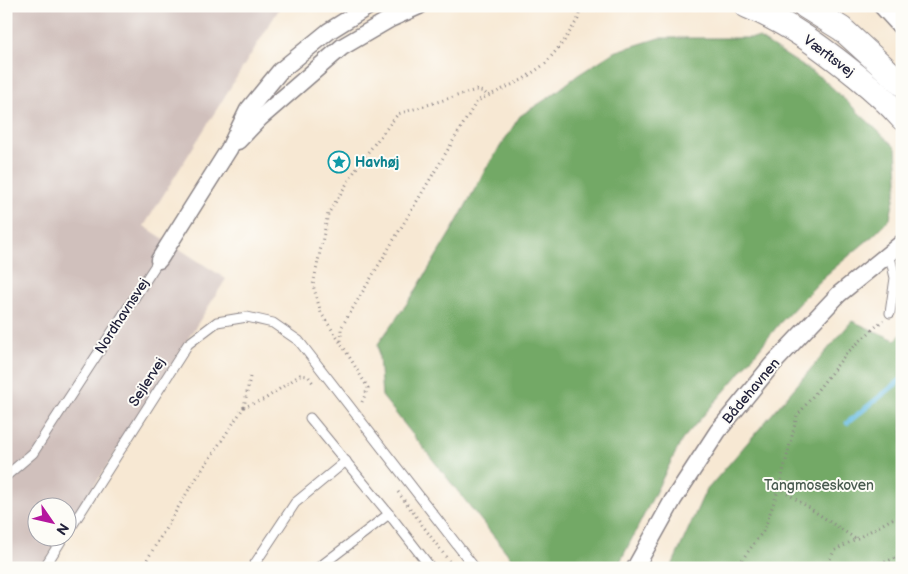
<svg xmlns="http://www.w3.org/2000/svg" width="908" height="574" viewBox="0 0 908 574" font-family="'Balsamiq Sans',sans-serif">
<style>
.industrial{fill:#d0c0bc}
.forest{fill:#73a966;stroke:#4a6650}
.lines{fill:none;stroke-linecap:round;stroke-linejoin:round}
.stream{stroke:#66bce3;stroke-width:5}
.lane-casing{stroke:#8c8587;stroke-width:11}
.street-casing{stroke:#8c8587;stroke-width:19}
.secondary-casing{stroke:#8c8587;stroke-width:26}
.path{stroke:#8c8587;stroke-width:3;stroke-dasharray:1 4;stroke-linecap:butt}
.lane{stroke:#fff;stroke-width:9}
.street{stroke:#fff;stroke-width:16}
.secondary{stroke:#fff;stroke-width:24}
.labels{text-anchor:middle;dominant-baseline:central;stroke-width:4;stroke-linejoin:round;paint-order:stroke}
.street-label{font-size:14px;fill:#22223b;stroke:#fdfcf7}
.culture-label{font-size:14px;font-weight:bold;fill:#0d838f;stroke:#fdfcf7;text-anchor:start}
.park-label{font-size:14px;fill:#485a4f;stroke:#fdfcf7}
</style>
<rect width="100%" height="100%" fill="#fdfcf7"/>
<filter id="ink" filterUnits="userSpaceOnUse"><feTurbulence type="fractalNoise" baseFrequency=".02" numOctaves="2"/><feDisplacementMap in="SourceGraphic" scale="10" xChannelSelector="R" yChannelSelector="G"/><feConvolveMatrix kernelMatrix="1 2 1 2 8 2 1 2 1" color-interpolation-filters="sRGB"/></filter>
<filter id="wash" filterUnits="userSpaceOnUse"><feTurbulence type="fractalNoise" baseFrequency=".0096" numOctaves="4" result="noise"/><feDisplacementMap in="SourceGraphic" scale="20" xChannelSelector="R" yChannelSelector="G"/><feGaussianBlur stdDeviation="1.12" result="paint"/><feColorMatrix in="noise" values="0 0 0 0 0 0 0 0 0 0 0 0 0 0 0 0 0 1.4 0 .05"/><feComposite in="paint" operator="in"/></filter>
<g filter="url(#wash)">
<rect width="100%" height="100%" fill="#f7e8d3"/>
<polygon class="industrial" points="6,6 281,6 144,226 226,279 68,527 68,506 38,506 38,536 61,537 41,568 6,568"/>
<g class="forest">
<polygon points="659,38 759,38 823,79 896,148 898,181 890,218 875,234 826,275 779,324 735,379 682,440 617,568 519,568 382,396 378,344 413,295 455,225 487,167 520,116 551,96 578,75 614,52"/>
<polygon points="852,321 895,340 902,334 902,568 671,568 705,492"/>
</g>
<g class="lines">
<polyline class="stream" points="847,423 902,379"/>
</g>
</g>
<g filter="url(#ink)">
<g class="lines">
<g class="lane-casing">
<g id="lane">
<polyline points="889,252 895,278 890,313"/>
<polyline points="310,418 389,514 431,568"/>
<polyline points="6,476 33,453 159,260"/>
<polyline points="68,532 188,344 217,322 247,317 273,323 299,341 475,568"/>
<polyline points="44,568 64,536"/>
<polyline points="252,568 295,503 346,461"/>
<polyline points="318,568 389,514"/>
</g>
</g>
<g class="street-casing">
<g id="street">
<polyline points="882,6 902,28"/>
<polyline points="238,141 260,118 342,47 390,19 419,6"/>
<polyline points="159,260 229,149 248,110 280,71 329,31 369,6"/>
<polyline points="635,568 673,500 718,431 771,366 839,294 902,243"/>
</g>
</g>
<g class="secondary-casing">
<g id="secondary">
<path d="M747 6C789 23 822 48 857 76 873 89 888 102 902 118"/>
<polyline points="805,6 842,29 902,84"/>
</g>
</g>
<g class="path">
<polyline points="340,342 321,313 313,285 328,214 361,161 398,114 476,90 484,92 488,96"/>
<polyline points="250,377 244,407 265,399 300,375 308,376 313,383"/>
<polyline points="362,402 368,388 341,343 341,328 477,101 522,80 545,64 564,41 578,19 581,6"/>
<polyline points="779,488 856,539"/>
<polyline points="398,492 454,568"/>
<polyline points="142,568 188,491 244,407"/>
<polyline points="736,568 764,530 779,488 797,416 846,354 883,320"/>
<polyline points="826,568 834,551 894,518 902,519"/>
<polyline points="871,568 902,555"/>
</g>
<use href="#lane" class="lane"/>
<use href="#street" class="street"/>
<use href="#secondary" class="secondary"/>
</g>
</g>
<defs>
<g id="sight-ring" transform="scale(1.125)"><circle r="9.5" fill="#fdfcf7" stroke="#0f9aa8" stroke-width="1.5"/><path d="M0-6L1.8-2.2L6-1.7L2.9 1.2L3.7 5.4L0 3.3L-3.7 5.4L-2.9 1.2L-6-1.7L-1.8-2.2Z" fill="#0f9aa8"/></g>
</defs>
<g fill-rule="evenodd">
<use href="#sight-ring" x="339" y="162"/>
</g>
<g class="labels">
<g class="street-label">
<text transform="translate(829 56) rotate(37)">Værftsvej</text>
<text transform="translate(122 316) rotate(-57)">Nordhavnsvej</text>
<text transform="translate(147 382) rotate(-57)">Sejlervej</text>
<text transform="translate(751 391) rotate(-50)">Bådehavnen</text>
</g>
<g class="culture-label">
<text x="355" y="162">Havhøj</text>
</g>
<g class="park-label">
<text x="819" y="485">Tangmoseskoven</text>
</g>
</g>
<rect width="908" height="574" fill="none" stroke="#fdfcf7" stroke-width="25"/>
<g transform="translate(52 522) rotate(124)"><circle r="24" fill="#fdfcf7" stroke="#a5a5ac"/>
<path d="M0-4L9 19L0 12L-9 19Z" fill="#b5179e"/>
<text y="-8" font-size="14" font-weight="bold" text-anchor="middle" fill="#22223b">N</text>
</g>
</svg>
